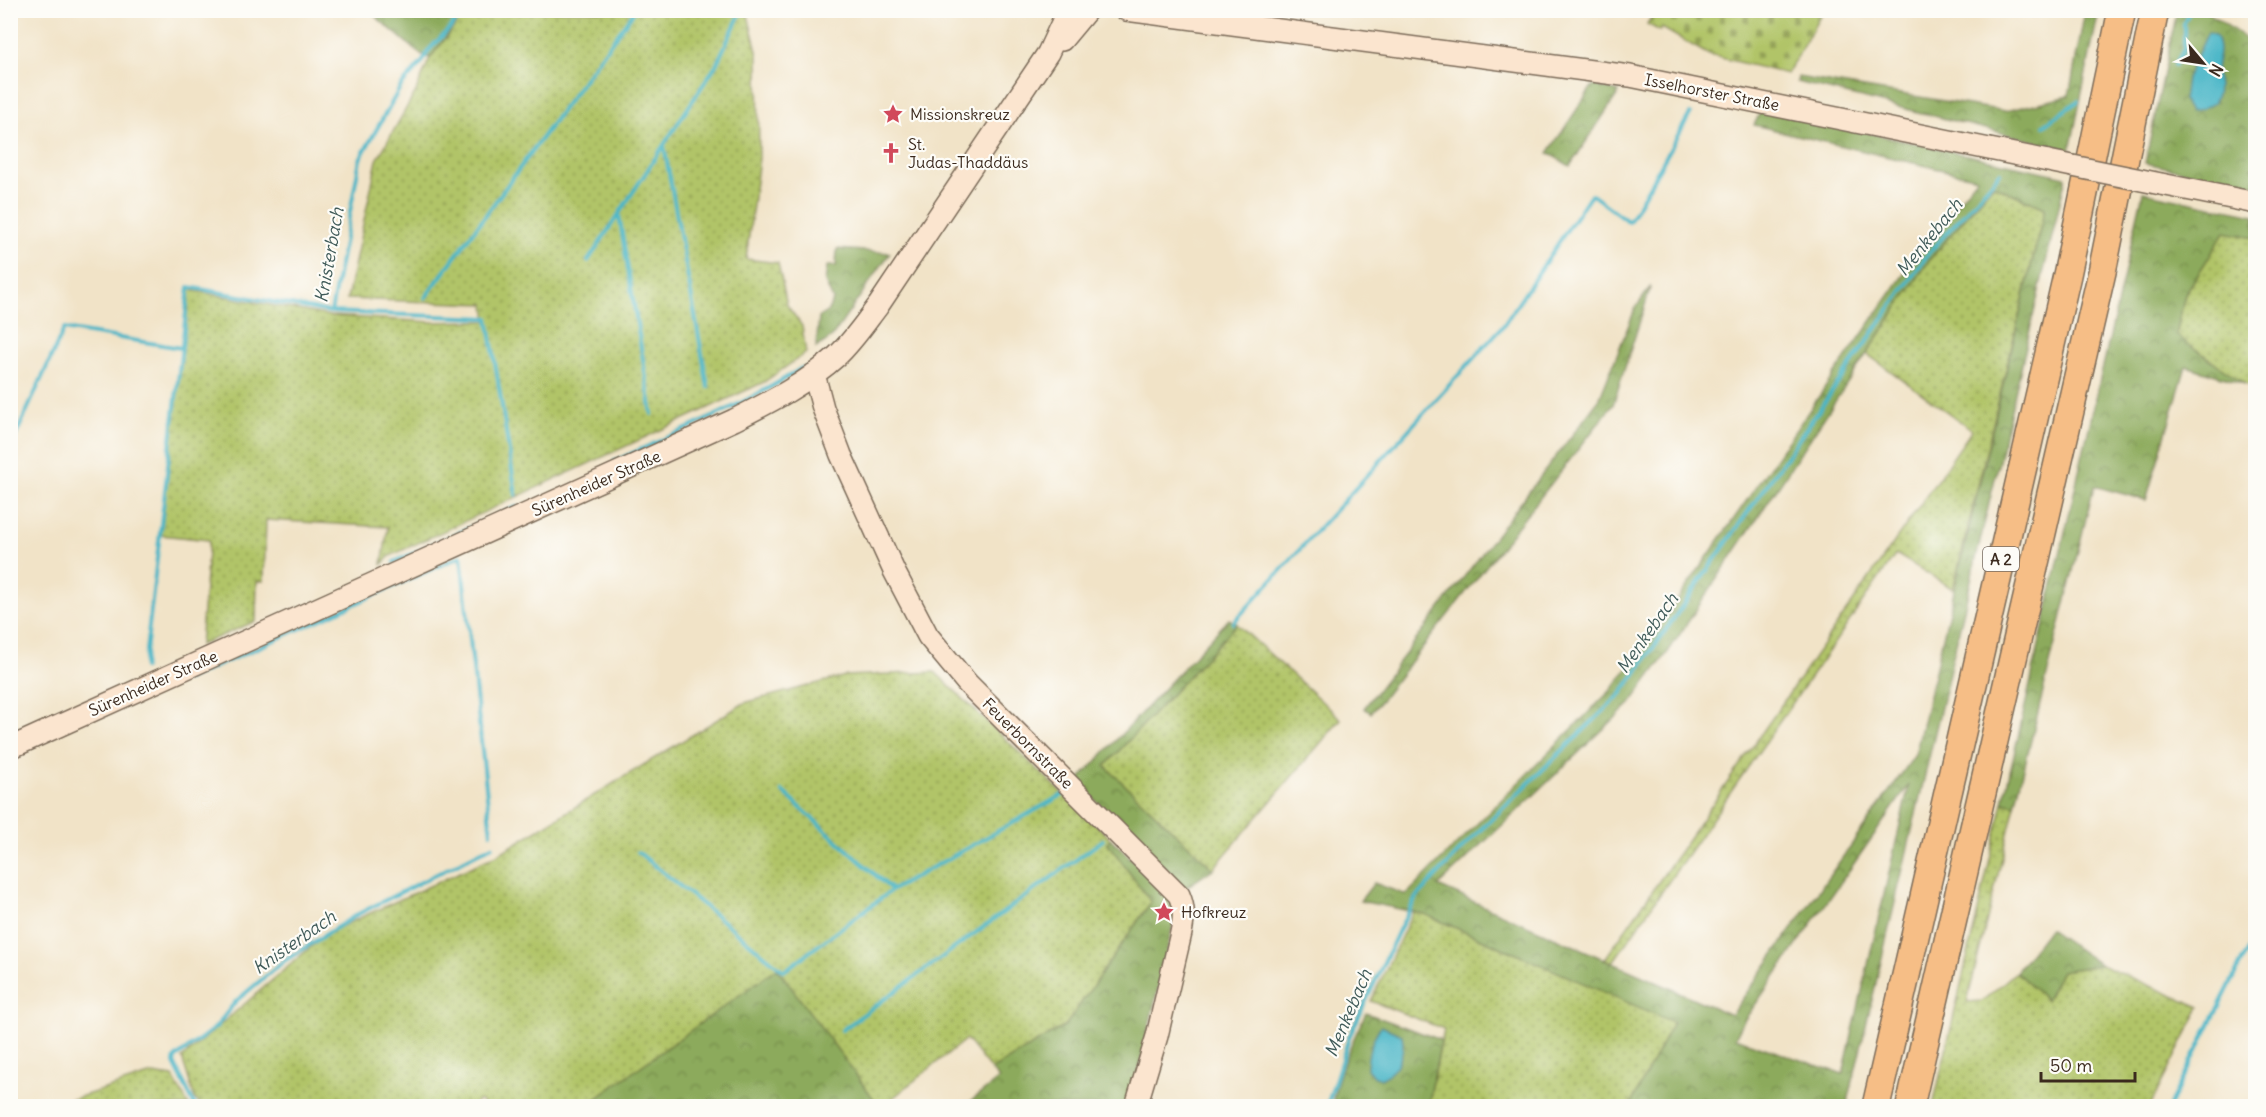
<svg xmlns="http://www.w3.org/2000/svg" width="2266" height="1117" viewBox="0 0 2266 1117" font-family="Delius,sans-serif">
<style>
.grass{fill:url(#grass-dots);stroke:#767743;stroke-width:1.5}
.forest{fill:url(#forest-crowns);stroke:#646a3d;stroke-width:1.5;fill-rule:evenodd}
.cemetery{fill:url(#cemetery-stones);stroke:#767743;stroke-width:1.5}
.water{fill:#4ab6c7;stroke:#427072;stroke-width:1.5}
.lines{fill:none;stroke-linecap:round;stroke-linejoin:round}
.stream{stroke:#4ab6c7;stroke-width:4}
.secondary-casing{stroke:#7b6b59;stroke-width:24}
.highway-casing{stroke:#7b6b59;stroke-width:30}
.secondary{stroke:#fbe5cf;stroke-width:21}
.highway{stroke:#f6be86;stroke-width:27}
.secondary-bridge-casing{stroke:#7b6b59;stroke-width:24;stroke-linecap:butt}
.secondary-bridge{stroke:#fbe5cf;stroke-width:21}
.labels{text-anchor:middle;dominant-baseline:central;stroke-width:4.5;stroke-linejoin:round;paint-order:stroke}
.shield{fill:#fdfcf7;stroke:#75695f;stroke-width:1.5}
.shield-label{font-size:15px;font-weight:bold;fill:#3b2a1e}
.street-label{font-size:16px;fill:#3b2a1e;stroke:#fdfcf7}
.poi-label{font-size:16px;fill:#3b2a1e;stroke:#fdfcf7;text-anchor:start}
.water-label{font-size:18px;font-style:italic;fill:#405b59;stroke:#fdfcf7}
</style>
<defs>
<pattern id="grass-dots" width="8" height="8" patternUnits="userSpaceOnUse" patternTransform="scale(1.5)"><rect width="8" height="8" fill="#b1c468"/><path d="M2 2h.1M6 6h.1" fill="none" stroke="#919f55" stroke-width="1.8" stroke-linecap="round"/></pattern>
<pattern id="forest-crowns" width="20" height="18" patternUnits="userSpaceOnUse" patternTransform="scale(1.5)"><rect width="20" height="18" fill="#8caa5c"/><path d="M2 6a3 3 0 1 1 6 0M12 15a3 3 0 1 1 6 0" fill="none" stroke="#748b4b"/></pattern>
<pattern id="cemetery-stones" width="16" height="16" patternUnits="userSpaceOnUse" patternTransform="scale(1.5)"><rect width="16" height="16" fill="#b1c468"/><path d="M2 7V4a2 2 0 0 1 4 0v3zM10 15v-3a2 2 0 0 1 4 0v3z" fill="#919f55"/></pattern>
</defs>
<rect width="100%" height="100%" fill="#fdfcf7"/>
<filter id="ink" filterUnits="userSpaceOnUse"><feTurbulence type="fractalNoise" baseFrequency=".0167" numOctaves="2"/><feDisplacementMap in="SourceGraphic" scale="12" xChannelSelector="R" yChannelSelector="G"/><feConvolveMatrix kernelMatrix="1 2 1 2 8 2 1 2 1" color-interpolation-filters="sRGB"/></filter>
<filter id="wash" filterUnits="userSpaceOnUse"><feTurbulence type="fractalNoise" baseFrequency=".008" numOctaves="4" result="noise"/><feDisplacementMap in="SourceGraphic" scale="24" xChannelSelector="R" yChannelSelector="G"/><feGaussianBlur stdDeviation="1.35" result="paint"/><feColorMatrix in="noise" values="0 0 0 0 0 0 0 0 0 0 0 0 0 0 0 0 0 1.4 0 .05"/><feComposite in="paint" operator="in"/></filter>
<g filter="url(#wash)">
<rect width="100%" height="100%" fill="#f1e3c7"/>
<g class="grass">
<polygon points="466,11 747,11 758,55 759,158 746,259 778,263 787,305 802,326 806,353 764,382 390,556 382,564 388,527 266,520 264,581 257,581 256,621 200,645 209,540 161,535 190,290 330,316 433,322 487,321 485,304 347,299 377,160 416,91 430,58"/>
<polygon points="1993,185 2045,208 1953,589 1896,554 1613,962 1605,959 1972,430 1867,354 1930,259"/>
<polygon points="2225,232 2255,238 2255,387 2245,384 2176,336 2185,294"/>
<polygon points="1237,624 1341,719 1213,869 1105,766"/>
<polygon points="935,672 1111,839 1107,842 1151,902 1066,1025 991,1070 966,1039 883,1106 879,1106 777,969 586,1106 485,1106 480,1100 471,1106 201,1106 195,1099 182,1058 327,933 497,855 744,703 845,676"/>
<polygon points="2003,802 2015,805 1967,1002 1982,1001 2016,972 2046,1000 2061,971 2101,965 2200,1007 2150,1106 1933,1106"/>
<polygon points="1413,912 1424,914 1674,1022 1630,1106 1440,1106 1429,1101 1444,1029 1371,1001"/>
<polygon points="152,1074 173,1077 189,1106 51,1106"/>
</g>
<g class="forest">
<polygon points="369,11 466,11 430,58 419,53"/>
<polygon points="2085,11 2099,11 2070,150 1797,82 1798,77 2005,111 2069,96"/>
<polygon points="2177,11 2206,11 2255,45 2256,163 2252,168 2255,169 2255,186 2145,163"/>
<polygon points="1593,85 1619,92 1570,166 1548,153"/>
<path d="M1762 109 2066 177 1847 1106H1630L1673 1022 1424 914 1360 901 1374 883 1406 895 1610 691 1644 648 1920 251 1977 178 1754 125ZM1993 185 2045 208 1915 755 1731 1015 1438 886 1630 704 1668 652 1930 259ZM1909 785 1843 1074 1735 1038 1743 1022Z"/>
<polygon points="2143,192 2255,215 2255,238 2225,232 2185,294 2176,335 2245,384 2186,366 2146,500 2094,486 2015,805 2003,802"/>
<polygon points="837,249 890,253 832,337 816,348 819,317 827,312 833,300 825,282 827,266 836,266"/>
<polygon points="1651,286 1613,405 1371,713 1364,708 1599,400 1635,309"/>
<polygon points="1229,619 1237,624 1105,766 1213,869 1185,888 1077,782"/>
<polygon points="1111,839 1178,904 1130,1106 973,1106 971,1101 999,1079 991,1070 1066,1025 1151,902 1107,842"/>
<polygon points="2049,929 2101,965 2061,971 2046,1000 2016,972"/>
<polygon points="777,968 879,1106 586,1106"/>
<path d="M1366 1013 1441 1040 1429 1101 1440 1106H1332C1337 1074 1351 1043 1366 1013Z"/>
</g>
<polygon class="cemetery" points="1655,11 1655,10 1823,11 1787,74 1709,55 1662,28 1660,31 1647,24"/>
<g class="water">
<path d="M2208 32 2216 36C2223 57 2216 55 2216 73 2216 78 2218 82 2218 87 2218 105 2205 110 2190 112L2183 100 2186 79Z"/>
<path d="M1381 1026 1402 1035C1406 1053 1398 1071 1381 1079L1373 1076 1367 1069C1367 1055 1372 1038 1381 1026Z"/>
</g>
<g class="lines">
<g class="stream">
<polyline points="2175,65 2184,49 2184,23 2190,10"/>
<polyline points="2044,125 2078,101"/>
<polyline points="664,146 708,387"/>
<polyline points="619,215 652,414"/>
<polyline points="588,261 716,65 742,10"/>
<polyline points="425,298 635,10"/>
<polyline points="331,312 360,159 401,86 423,61 428,51 467,10"/>
<polyline points="10,448 64,329 181,348"/>
<path d="M615 461C679 432 743 406 802 368"/>
<polyline points="461,556 491,833"/>
<polyline points="394,562 516,507"/>
<polyline points="1233,623 1503,326 1591,194 1629,222 1690,114"/>
<polyline points="144,668 189,287 331,312 488,318 516,495"/>
<polyline points="186,680 461,556"/>
<polyline points="782,791 892,890"/>
<polyline points="638,852 784,971 892,890 1066,793"/>
<polyline points="842,1030 1103,840"/>
<polyline points="195,1106 174,1063 175,1058 216,1027 236,1001 284,961 358,914 492,846"/>
<polyline points="1327,1106 1349,1037 1400,928 1416,898 1473,837 1621,694 1928,254 2000,173"/>
<polyline points="2169,1106 2256,933"/>
</g>
</g>
</g>
<g filter="url(#ink)">
<g class="lines">
<g class="secondary-casing">
<g id="secondary">
<polyline points="1126,10 1630,76 2048,161"/>
<polyline points="1062,40 1087,10"/>
<polyline points="2161,184 2256,203"/>
<path d="M814 374 823 408 841 455 894 571 928 636 967 683 1179 895C1185 909 1184 918 1181 933L1157 1036 1136 1106"/>
<path d="M10 748 734 420C770 402 807 383 837 356 853 341 865 323 878 306L1048 53 1068 10"/>
</g>
</g>
<g class="highway-casing">
<g id="highway">
<polyline points="1876,1106 2067,275 2122,10"/>
<polyline points="1910,1106 2102,272 2155,10"/>
</g>
</g>
<use href="#secondary" class="secondary"/>
<use href="#highway" class="highway"/>
<g class="secondary-bridge-casing">
<polyline id="secondary-bridge" points="2048,161 2161,184"/>
</g>
<use href="#secondary-bridge" class="secondary-bridge"/>
</g>
</g>
<defs>
<g id="sight-bare" transform="scale(1.62)"><path d="M0-6L1.8-2.2L6-1.7L2.9 1.2L3.7 5.4L0 3.3L-3.7 5.4L-2.9 1.2L-6-1.7L-1.8-2.2Z" fill="#d1495b" stroke="#fdfcf7" stroke-width="2.5" paint-order="stroke"/></g>
<g id="church-bare" transform="scale(1.62)"><path d="M-1.2-6h2.4v3.5h3.3v2.4h-3.3V6h-2.4V-.1h-3.3v-2.4h3.3Z" fill="#d1495b" stroke="#fdfcf7" stroke-width="2.5" paint-order="stroke"/></g>
</defs>
<g fill-rule="evenodd">
<use href="#sight-bare" x="893" y="114"/>
<use href="#church-bare" x="891" y="153"/>
<use href="#sight-bare" x="1164" y="912"/>
</g>
<g class="labels">
<rect class="shield" x="1983" y="547" width="36" height="24" rx="4.5"/>
<g class="shield-label">
<text x="2001" y="559">A 2</text>
</g>
<g class="street-label">
<text transform="translate(1712 92) rotate(11)">Isselhorster Straße</text>
<text transform="translate(596 483) rotate(-24)">Sürenheider Straße</text>
<text transform="translate(153 683) rotate(-24)">Sürenheider Straße</text>
<text transform="translate(1028 743) rotate(45)">Feuerbornstraße</text>
</g>
<g class="poi-label">
<text x="910" y="114">Missionskreuz</text>
<text x="908" y="144">St.<tspan x="908" dy="18">Judas-Thaddäus</tspan></text>
<text x="1181" y="912">Hofkreuz</text>
</g>
<g class="water-label">
<text transform="translate(1929 237) rotate(-51)">Menkebach</text>
<text transform="translate(329 255) rotate(-80)">Knisterbach</text>
<text transform="translate(1647 633) rotate(-55)">Menkebach</text>
<text transform="translate(294 942) rotate(-35)">Knisterbach</text>
<text transform="translate(1348 1013) rotate(-67)">Menkebach</text>
</g>
</g>
<rect width="2266" height="1117" fill="none" stroke="#fdfcf7" stroke-width="36"/>
<g transform="translate(2203 63) rotate(119)" stroke="#fdfcf7" stroke-width="4.5" paint-order="stroke">
<path d="M0-4.5L10 22L0 15L-10 22Z" fill="#3b2a1e"/>
<text y="-9" font-size="16" font-weight="bold" text-anchor="middle" fill="#3b2a1e">N</text>
</g>
<path d="M2041 1072v9h94v-9" fill="none" stroke="#3b2a1e" stroke-width="3"/>
<text x="2050" y="1072" font-size="18" fill="#3b2a1e" stroke="#fdfcf7" stroke-width="4.5" paint-order="stroke">50 m</text>
</svg>
